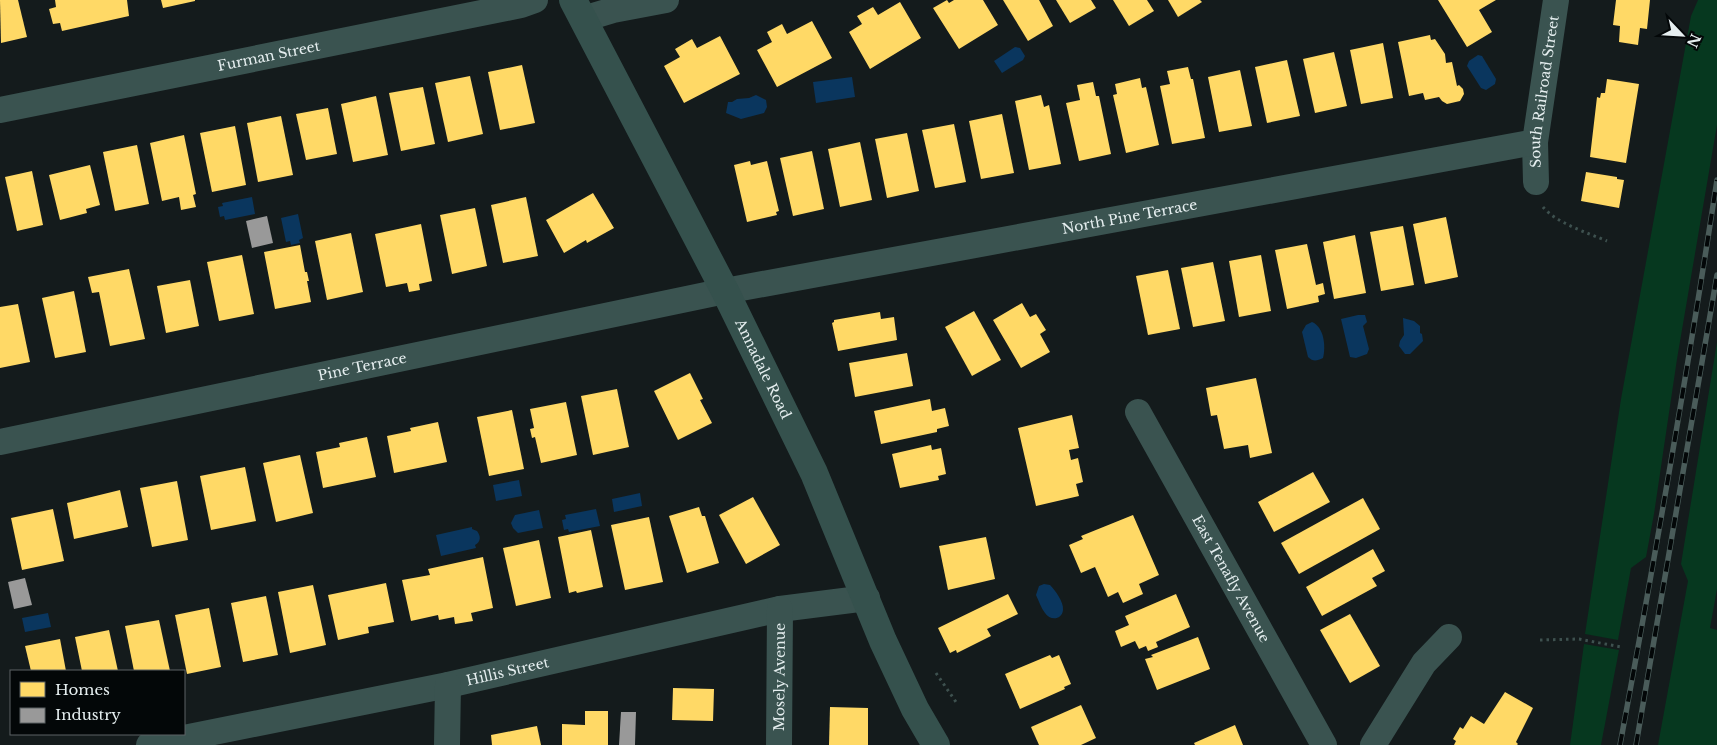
<svg xmlns="http://www.w3.org/2000/svg" width="1717" height="745" viewBox="0 0 1717 745" font-family="'Libre Baskerville',serif">
<style>
.green{fill:#06381f}
.water{fill:#0a365e}
.homes{fill:#ffd966}
.industry{fill:#999}
.lines{fill:none;stroke-linecap:round;stroke-linejoin:round}
.path{stroke:#3e514f;stroke-width:3;stroke-dasharray:2.5 4;stroke-linecap:butt}
.street{stroke:#3a5350;stroke-width:26}
.secondary{stroke:#35514d;stroke-width:28}
.rail-casing{stroke:#4a5c5a;stroke-width:5.5}
.rail{stroke:#030708;stroke-width:4;stroke-dasharray:11;stroke-linecap:butt}
.labels{text-anchor:middle;dominant-baseline:central;stroke-width:5;stroke-linejoin:round;paint-order:stroke}
.street-label{font-size:14px;fill:#e5eeef;stroke:#030708}
</style>
<rect width="100%" height="100%" fill="#141b1c"/>
<g class="green">
<polygon points="1698,0 1717,0 1717,125 1677,359 1654,514 1646,557 1631,568 1618,640 1585,634 1621,399 1691,16"/>
<polygon points="1717,342 1717,589 1710,628 1717,630 1717,745 1658,745 1688,581 1681,564"/>
<polygon points="1584,644 1619,650 1601,745 1570,745"/>
</g>
<g class="water">
<polygon points="1015,47 1020,48 1025,56 1023,60 1002,73 994,61"/>
<polygon points="1478,55 1482,56 1496,79 1495,84 1486,90 1481,88 1467,66 1469,61"/>
<polygon points="852,77 855,97 816,103 813,82"/>
<polygon points="756,95 766,100 767,107 764,113 741,119 726,113 728,102 732,102 737,99 749,98"/>
<polygon points="252,197 255,214 225,220 224,216 220,217 218,207 223,206 222,203"/>
<polygon points="298,214 303,238 299,240 300,243 291,245 290,241 286,242 281,218"/>
<polygon points="1358,315 1365,315 1367,322 1363,326 1369,349 1367,354 1356,358 1350,357 1341,319"/>
<polygon points="1403,318 1414,321 1420,326 1420,333 1422,334 1423,341 1410,354 1405,354 1399,346 1400,341 1404,335"/>
<path d="M1312 322C1324 327 1326 346 1323 358 1317 361 1313 362 1308 357L1302 332 1306 325Z"/>
<polygon points="519,480 522,496 496,501 493,485"/>
<polygon points="640,493 642,506 614,512 612,499"/>
<polygon points="596,509 600,526 569,532 568,529 564,530 562,520 566,519 565,515"/>
<polygon points="539,510 543,528 518,533 513,528 511,523 515,515"/>
<path d="M472 527V529L477 531C481 536 481 542 475 545L476 548 441 556 436 535Z"/>
<path d="M1044 584 1050 585C1055 590 1064 602 1063 610 1062 620 1050 621 1045 613 1041 608 1039 601 1036 595L1039 586Z"/>
<polygon points="48,613 51,627 25,632 22,618"/>
</g>
<g class="homes">
<polygon points="0,0 18,0 27,37 1,43"/>
<polygon points="55,0 127,0 129,16 62,31 60,23 53,24 49,9 56,7"/>
<polygon points="161,0 195,0 195,1 163,8"/>
<polygon points="947,0 949,3 954,0 983,0 998,25 959,49 933,8"/>
<polygon points="1003,0 1039,0 1053,26 1028,41"/>
<polygon points="1056,0 1091,0 1096,8 1070,23"/>
<polygon points="1113,0 1147,0 1154,11 1129,26"/>
<polygon points="1168,0 1200,0 1202,2 1178,17"/>
<polygon points="1438,0 1496,0 1479,10 1492,32 1467,47"/>
<polygon points="1616,0 1650,0 1647,29 1640,28 1638,45 1619,42 1620,26 1613,25"/>
<polygon points="900,2 921,38 870,69 849,32 862,24 857,16 873,7 878,15"/>
<polygon points="812,21 832,58 777,87 757,50 772,42 767,32 782,24 787,34"/>
<polygon points="1430,35 1431,40 1435,39 1445,54 1446,63 1452,62 1457,86 1459,85 1463,89 1464,94 1460,101 1447,104 1442,101 1439,97 1425,100 1423,93 1409,96 1398,42"/>
<polygon points="720,36 740,74 684,103 664,66 680,57 675,49 692,39 697,48"/>
<polygon points="1383,43 1393,98 1361,104 1350,50"/>
<polygon points="1334,52 1347,106 1315,113 1303,59"/>
<polygon points="1287,60 1300,116 1267,123 1255,67"/>
<polygon points="522,65 535,123 500,130 488,72"/>
<polygon points="1188,67 1191,79 1193,79 1205,138 1172,144 1160,86 1170,84 1167,71"/>
<polygon points="1240,70 1252,126 1219,132 1208,77"/>
<polygon points="470,76 483,134 448,142 435,83"/>
<polygon points="1140,78 1142,88 1146,87 1159,145 1126,153 1113,95 1117,94 1115,84"/>
<polygon points="1607,79 1639,84 1626,163 1590,157 1597,97 1600,98 1601,93 1605,93"/>
<polygon points="1093,82 1096,96 1099,96 1111,154 1079,161 1066,103 1080,100 1077,85"/>
<polygon points="423,87 435,144 401,151 389,93"/>
<polygon points="1041,95 1044,107 1049,105 1061,164 1029,170 1015,101"/>
<polygon points="376,96 388,155 353,162 341,104"/>
<polygon points="328,108 337,154 306,160 296,114"/>
<polygon points="1002,114 1014,173 981,179 969,121"/>
<polygon points="281,116 293,175 258,182 247,123"/>
<polygon points="954,124 966,182 935,188 922,130"/>
<polygon points="235,126 246,185 212,192 200,133"/>
<polygon points="907,133 919,191 887,198 875,139"/>
<polygon points="184,135 196,194 193,195 196,207 181,210 179,197 162,201 150,143"/>
<polygon points="860,142 872,200 840,207 828,149"/>
<polygon points="137,145 149,204 115,211 103,152"/>
<polygon points="812,151 824,209 793,216 780,158"/>
<polygon points="750,161 751,165 767,161 779,211 776,212 777,215 747,222 734,165"/>
<polygon points="90,165 100,205 86,209 87,213 60,220 49,175"/>
<polygon points="32,171 43,225 17,231 5,177"/>
<polygon points="1586,172 1617,177 1617,179 1624,180 1619,208 1581,201"/>
<polygon points="593,193 614,228 587,243 586,240 564,253 546,220"/>
<polygon points="526,197 538,256 503,263 491,205"/>
<polygon points="475,208 487,266 452,274 440,215"/>
<polygon points="1446,217 1458,277 1425,284 1413,224"/>
<polygon points="421,224 432,281 419,284 420,290 409,292 407,283 386,287 375,234"/>
<polygon points="1403,226 1414,285 1381,291 1370,232"/>
<polygon points="351,233 363,292 327,300 315,241"/>
<polygon points="1355,235 1366,293 1334,299 1323,242"/>
<polygon points="1307,244 1316,285 1323,283 1325,294 1318,296 1319,302 1287,309 1275,250"/>
<polygon points="300,245 305,272 307,272 309,281 307,281 311,302 275,309 264,252"/>
<polygon points="242,255 254,314 219,321 207,262"/>
<polygon points="1261,255 1271,311 1239,317 1229,261"/>
<polygon points="1213,262 1225,321 1193,327 1181,268"/>
<polygon points="129,269 145,339 110,346 99,292 92,293 88,277"/>
<polygon points="1168,270 1180,329 1148,335 1136,276"/>
<polygon points="190,280 199,326 166,333 157,286"/>
<polygon points="74,291 86,352 55,358 42,298"/>
<polygon points="1022,303 1030,317 1036,314 1046,330 1040,334 1050,352 1021,368 993,320"/>
<polygon points="18,304 30,362 0,368 0,307"/>
<polygon points="974,311 1001,360 972,376 945,327"/>
<polygon points="880,312 881,319 894,317 897,340 838,351 832,323 834,322 834,320"/>
<polygon points="907,353 913,386 855,397 849,363"/>
<polygon points="690,373 703,399 700,400 712,423 678,440 654,391"/>
<polygon points="1256,378 1272,453 1250,458 1248,445 1224,449 1217,415 1211,416 1206,388"/>
<polygon points="617,389 629,447 593,455 581,396"/>
<polygon points="930,399 932,411 945,408 949,426 937,429 937,432 881,444 874,411"/>
<polygon points="566,402 577,455 541,463 535,437 532,438 530,429 534,428 530,409"/>
<polygon points="512,410 524,469 489,476 477,417"/>
<polygon points="1072,415 1079,448 1069,450 1071,460 1078,458 1083,482 1076,484 1079,496 1036,506 1018,428"/>
<polygon points="438,422 447,462 394,473 387,436 411,431 410,428"/>
<polygon points="367,437 376,477 323,488 316,452 340,447 339,443"/>
<polygon points="931,445 932,450 941,448 946,474 938,476 939,480 900,488 892,454"/>
<polygon points="300,455 313,513 276,522 263,463"/>
<polygon points="245,467 256,521 211,530 200,476"/>
<polygon points="1313,472 1330,502 1274,532 1258,502"/>
<polygon points="177,481 188,540 152,547 140,488"/>
<polygon points="120,490 128,527 74,539 67,503"/>
<polygon points="753,497 780,545 746,564 719,515"/>
<polygon points="1363,498 1380,529 1299,574 1281,543"/>
<polygon points="699,507 702,516 705,516 719,563 687,573 669,516"/>
<polygon points="53,509 64,561 22,570 11,518"/>
<polygon points="1133,515 1159,575 1139,584 1143,594 1123,603 1118,592 1108,597 1095,567 1081,573 1069,545 1083,539 1081,536"/>
<polygon points="649,517 663,582 625,590 611,525"/>
<polygon points="591,530 603,587 577,593 576,591 569,593 558,537"/>
<polygon points="986,537 995,579 948,590 939,546"/>
<polygon points="539,540 551,598 516,606 503,548"/>
<polygon points="1373,549 1385,571 1372,578 1377,586 1322,616 1306,587"/>
<polygon points="483,557 493,608 471,613 473,621 455,624 454,617 439,620 438,615 411,621 402,580 430,575 428,569"/>
<polygon points="386,583 394,622 368,627 369,633 338,640 328,595"/>
<polygon points="313,585 326,645 290,653 278,592"/>
<polygon points="1008,594 1018,614 987,629 991,636 957,653 956,650 950,653 938,628"/>
<polygon points="1176,594 1190,627 1156,642 1158,647 1148,651 1146,646 1139,649 1135,641 1121,647 1115,631 1129,625 1125,616"/>
<polygon points="266,596 278,655 243,662 231,603"/>
<polygon points="209,608 221,667 187,674 175,615"/>
<polygon points="1350,614 1380,666 1350,683 1320,630"/>
<polygon points="159,620 170,671 134,671 125,626"/>
<polygon points="109,630 118,671 82,671 75,637"/>
<polygon points="1198,637 1210,669 1157,690 1145,659 1153,657 1151,655"/>
<polygon points="60,639 66,671 31,671 25,646"/>
<polygon points="1050,655 1052,658 1059,655 1071,684 1064,687 1065,689 1020,709 1005,674"/>
<polygon points="673,688 714,689 713,721 672,720"/>
<polygon points="1505,692 1533,708 1516,742 1518,744 1517,745 1454,745 1456,741 1453,739 1460,727 1463,729 1471,716 1484,724"/>
<polygon points="1081,705 1096,738 1081,745 1039,745 1031,727"/>
<polygon points="830,707 868,708 868,745 829,745"/>
<polygon points="585,711 608,711 608,745 562,745 562,724 585,725"/>
<polygon points="1235,725 1243,745 1195,745 1194,743"/>
<polygon points="537,726 541,745 492,745 491,735"/>
</g>
<g class="industry">
<polygon points="267,216 273,243 252,248 246,221"/>
<polygon points="25,578 32,605 14,609 8,582"/>
<polygon points="621,712 636,712 635,745 619,745"/>
</g>
<g class="lines">
<g class="path">
<path d="M1543 207C1556 223 1588 233 1607 241"/>
<polyline points="1540,640 1579,639 1621,647"/>
<polyline points="936,673 956,702"/>
</g>
<g class="street">
<polyline points="583,19 613,10 666,0"/>
<path id="s1" d="M0 110 521 5 535 0"/>
<path id="s2" d="M1536 182 1535 142 1556 0"/>
<path id="s3" d="M1138 412 1324 745"/>
<path id="s4" d="M0 442 725 291 1535 142"/>
<path id="s5" d="M149 745 448 685 780 609 867 598"/>
<polyline points="447,745 448,685"/>
<path id="s6" d="M779 745 780 609"/>
<polyline points="1373,745 1424,663 1449,637"/>
</g>
<path class="secondary" id="s7" d="M573 0 725 291 814 473 883 641 915 709 936 745"/>
<g class="rail-casing">
<g id="rail">
<path d="M1620 745C1655 557 1688 369 1717 180"/>
<polyline points="1636,745 1717,275"/>
</g>
</g>
<use href="#rail" class="rail"/>
</g>
<g class="labels">
<g class="street-label">
<text stroke="none"><textPath href="#s1" startOffset="274">Furman Street</textPath></text>
<text stroke="none"><textPath href="#s2" startOffset="91">South Railroad Street</textPath></text>
<text stroke="none"><textPath href="#s4" startOffset="1152">North Pine Terrace</textPath></text>
<text stroke="none"><textPath href="#s4" startOffset="370">Pine Terrace</textPath></text>
<text stroke="none"><textPath href="#s7" startOffset="415">Annadale Road</textPath></text>
<text stroke="none"><textPath href="#s3" startOffset="191">East Tenafly Avenue</textPath></text>
<text stroke="none"><textPath href="#s5" startOffset="366">Hillis Street</textPath></text>
<text stroke="none"><textPath href="#s6" startOffset="68">Mosely Avenue</textPath></text>
</g>
</g>
<rect x="10" y="670" width="175" height="65" fill="#030708" stroke="#5d6364"/>
<rect x="20" y="682" width="25" height="15" fill="#ffd966" stroke="#5d6364"/>
<text x="55" y="695" font-size="15" fill="#e5eeef">Homes</text>
<rect x="20" y="708" width="25" height="15" fill="#999999" stroke="#5d6364"/>
<text x="55" y="720" font-size="15" fill="#e5eeef">Industry</text>
<g transform="translate(1682 35) rotate(115)" stroke="#030708" stroke-width="4" paint-order="stroke">
<path d="M0-4L9 19L0 12L-9 19Z" fill="#e5eeef"/>
<text y="-8" font-size="14" font-weight="bold" text-anchor="middle" fill="#e5eeef">N</text>
</g>
</svg>
